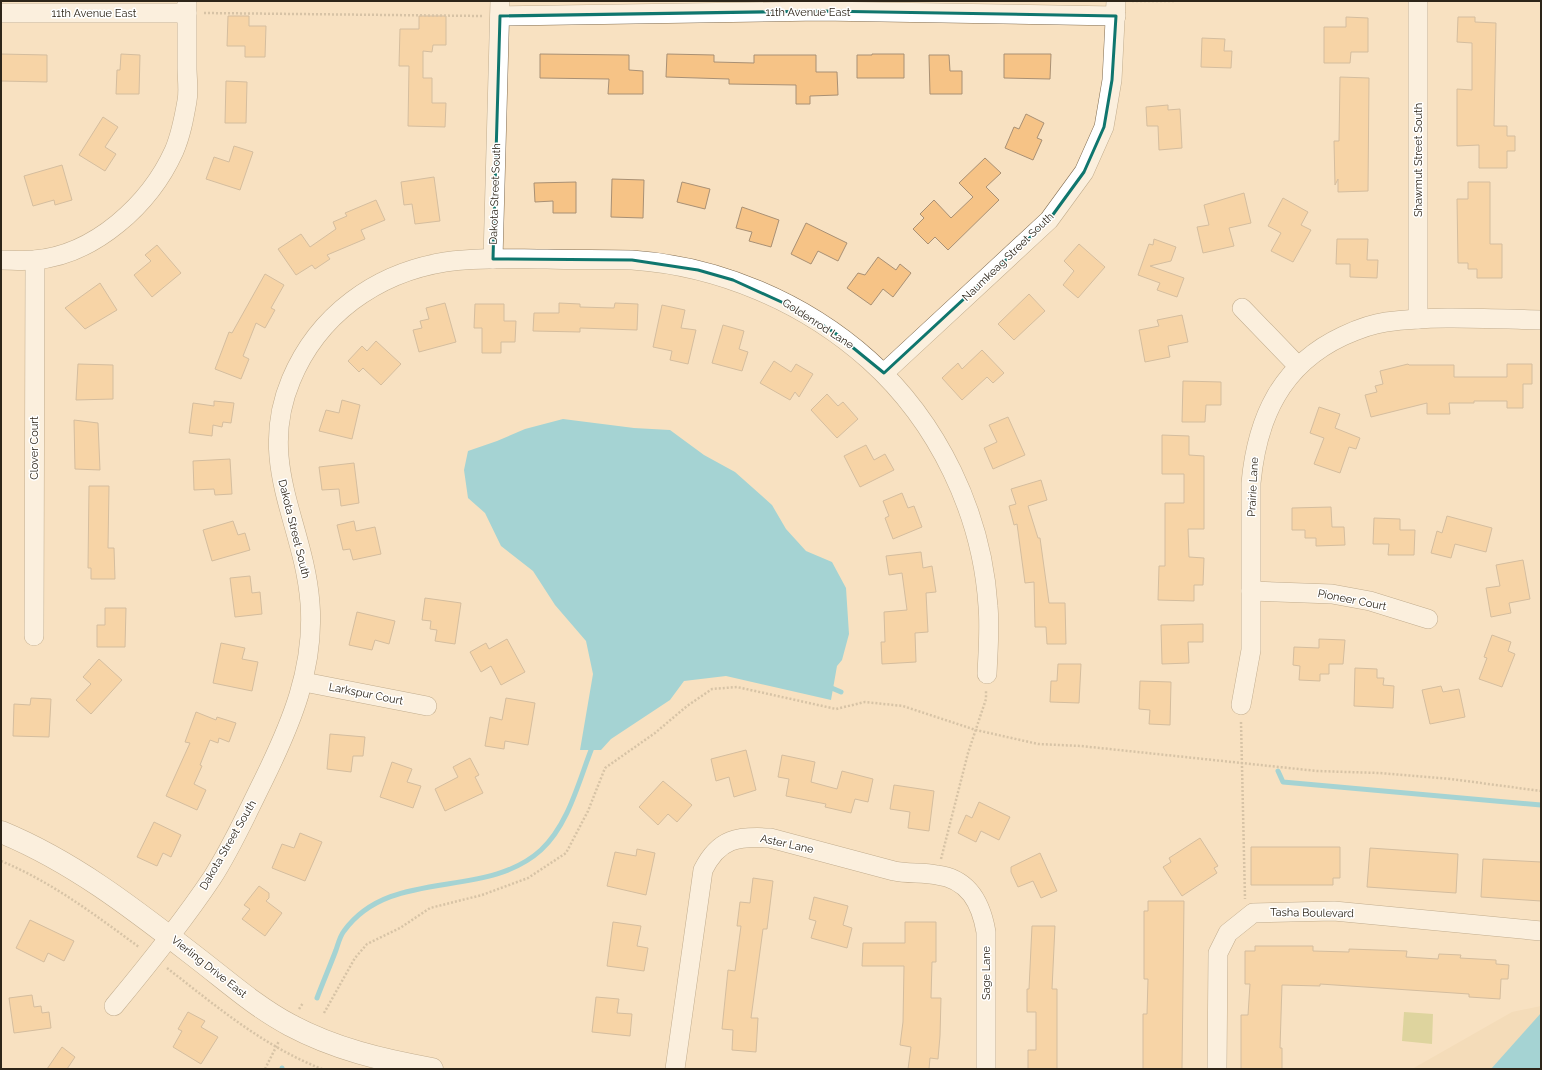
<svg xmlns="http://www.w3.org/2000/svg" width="1542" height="1070" viewBox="0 0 1542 1070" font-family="Raleway,sans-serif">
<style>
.built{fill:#f0d4af}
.green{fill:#bfc473}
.water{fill:#41c2e8}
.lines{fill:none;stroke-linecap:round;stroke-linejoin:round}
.stream{stroke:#41c2e8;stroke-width:5}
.building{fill:#f6c386;stroke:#a99074}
.street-casing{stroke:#816c50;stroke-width:20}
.secondary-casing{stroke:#816c50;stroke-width:23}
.path{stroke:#b09e85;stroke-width:2.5;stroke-dasharray:2 2;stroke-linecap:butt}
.street{stroke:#fff;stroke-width:19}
.secondary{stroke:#fff;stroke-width:22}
.marked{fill:none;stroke:#0f766e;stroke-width:3;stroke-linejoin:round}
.labels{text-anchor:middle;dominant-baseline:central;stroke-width:3;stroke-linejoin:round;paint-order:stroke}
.street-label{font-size:11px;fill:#2d2519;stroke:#fff}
</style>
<rect width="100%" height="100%" fill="#f8e1c1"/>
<polygon class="built" points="1541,1006 1541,1069 1412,1069 1512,1012"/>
<polygon class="green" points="1404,1012 1433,1014 1432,1044 1402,1041"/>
<g class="water">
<polygon points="563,419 634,428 670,430 704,455 735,472 772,505 786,529 806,551 832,562 846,588 849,634 842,660 837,666 831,700 726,676 684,681 670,700 611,739 601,750 580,750 593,674 586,641 555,605 533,571 501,546 485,513 468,498 464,470 468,451 497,441 525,429"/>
<polygon points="1541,1013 1541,1069 1491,1069"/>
</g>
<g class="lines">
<g class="stream">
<polyline points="827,686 841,692"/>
<polyline points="1278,771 1283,782 1541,805"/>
<path d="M317 998C323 982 330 966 336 950 338 944 340 936 344 931 391 866 485 901 541 850 569 824 579 780 593 745"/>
<polyline points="282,1069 282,1068"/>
</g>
</g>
<g class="building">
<polygon points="228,16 249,16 249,26 266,26 265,57 245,57 245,46 227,46"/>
<polygon points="419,16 446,16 446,45 433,45 432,52 423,51 423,78 432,78 432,103 446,103 445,127 408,126 409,66 399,66 400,29 419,29"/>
<polygon points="1346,17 1368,18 1368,52 1351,52 1350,63 1324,63 1324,27 1346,27"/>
<polygon points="1458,17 1475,17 1475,22 1496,23 1494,126 1507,126 1507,136 1515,136 1515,151 1507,151 1507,168 1479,168 1479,145 1457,146 1457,89 1472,90 1472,43 1457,42"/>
<polygon points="1202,38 1225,39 1224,51 1232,51 1231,68 1201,67"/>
<polygon points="1,54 47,55 47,82 1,81"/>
<polygon points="121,54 140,55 139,94 116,94 117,70 120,70"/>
<polygon points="540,54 629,55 629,70 643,71 643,94 608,94 609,79 540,78"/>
<polygon points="667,54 714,55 714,62 754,63 754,55 816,55 816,72 837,72 838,95 810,96 810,104 796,104 796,85 729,84 729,79 666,77"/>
<polygon points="872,54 904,54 904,78 857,78 857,55 872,55"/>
<polygon points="1004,54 1051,54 1050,79 1004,78"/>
<polygon points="929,55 949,55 950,71 962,71 962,94 930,94"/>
<polygon points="1340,77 1369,78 1368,191 1338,192 1338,179 1335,185 1334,141 1339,141"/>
<polygon points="226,81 247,82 246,123 225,123"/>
<polygon points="1168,105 1168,110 1180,109 1182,148 1159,150 1158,126 1147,126 1146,107"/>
<polygon points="1026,114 1044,123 1037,138 1042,140 1033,160 1005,148 1014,127 1019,129"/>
<polygon points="103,117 118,127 105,147 116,154 105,171 79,155"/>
<polygon points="234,146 253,152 240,190 206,179 214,157 229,162"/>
<polygon points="985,158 1001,173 986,187 999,200 948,250 935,237 928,244 913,229 924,218 920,214 934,200 951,218 973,197 959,183"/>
<polygon points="62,165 72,200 55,205 54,200 33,206 24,176"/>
<polygon points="434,177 440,221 415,224 412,204 404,205 401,182"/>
<polygon points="612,179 644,180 643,218 611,217"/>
<polygon points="576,182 576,213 553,213 553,201 535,202 534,183"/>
<polygon points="682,182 710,189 705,209 677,202"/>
<polygon points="1468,182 1490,182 1490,244 1502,244 1502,278 1477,278 1477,269 1468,269 1468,263 1458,263 1457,199 1468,199"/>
<polygon points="1244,193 1251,223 1229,228 1234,246 1203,253 1197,227 1209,225 1204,205"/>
<polygon points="1283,198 1308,212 1301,225 1311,230 1293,262 1271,251 1281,233 1268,226"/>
<polygon points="376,200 385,220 361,230 365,239 327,255 330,259 315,269 312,265 296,275 278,249 301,234 310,247 336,229 333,222 347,216 345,213"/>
<polygon points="742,207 779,220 771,247 749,241 752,232 736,228"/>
<polygon points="806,223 847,243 838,261 818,251 811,264 791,254"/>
<polygon points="1154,239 1176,247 1171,261 1150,266 1184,278 1177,297 1157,290 1160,283 1138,275 1149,244 1153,245"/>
<polygon points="1337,239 1368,239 1367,260 1378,260 1377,278 1350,277 1350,264 1336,264"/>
<polygon points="1079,244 1105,267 1078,298 1063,285 1074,271 1064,261"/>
<polygon points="157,245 181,273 152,297 134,275 151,261 145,255"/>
<polygon points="878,257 896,270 900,264 911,273 893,297 883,289 871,305 847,288 858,273 865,275"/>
<polygon points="265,274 284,285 271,308 275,310 265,328 256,323 243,356 249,359 241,379 215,369 229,332 232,333"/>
<polygon points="100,283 117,310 85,329 65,308"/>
<polygon points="1029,294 1045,311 1014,340 998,324"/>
<polygon points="445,303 456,342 419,352 413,330 422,328 420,321 429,319 426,308"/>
<polygon points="559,303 580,304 580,307 614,308 615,303 638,304 637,330 580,328 580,332 533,331 534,313 559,313"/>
<polygon points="475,304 504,304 504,321 516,321 515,342 501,342 501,353 482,353 482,328 474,328"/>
<polygon points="662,305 685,310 681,328 696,330 688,364 670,360 672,351 653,347"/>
<polygon points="1182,315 1188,342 1168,346 1170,357 1145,362 1139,330 1159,326 1157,320"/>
<polygon points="723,325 744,331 739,349 748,352 742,371 712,363"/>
<polygon points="376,341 401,364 381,385 363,368 359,372 348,361 362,346 367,351"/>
<polygon points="982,350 1004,373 993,383 987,377 962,400 942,378 958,363 962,369"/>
<polygon points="774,361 791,372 796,364 813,374 799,397 795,392 790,400 760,383"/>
<polygon points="78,364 113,365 113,399 76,400"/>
<polygon points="1408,364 1409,365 1454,365 1454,377 1507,377 1507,364 1532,364 1532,384 1523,384 1523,408 1507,408 1507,401 1474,401 1474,403 1449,403 1450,414 1427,414 1427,403 1371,417 1365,395 1377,392 1375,386 1383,384 1380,371"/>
<polygon points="1183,381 1221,382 1221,405 1206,405 1205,422 1182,422"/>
<polygon points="827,394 838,406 843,402 858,419 837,438 811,410"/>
<polygon points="342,400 360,405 352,439 319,431 326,410 339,413"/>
<polygon points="214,401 234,403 231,423 223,422 222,427 213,425 212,436 189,433 193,403 214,406"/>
<polygon points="1319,407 1340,414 1335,428 1360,438 1356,449 1349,447 1340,473 1314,464 1324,438 1310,433"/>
<polygon points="1008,417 1025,455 993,469 984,448 997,442 989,425"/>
<polygon points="74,420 98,423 100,470 75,469"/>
<polygon points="1162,435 1189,436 1189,455 1204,456 1204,529 1188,529 1189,557 1204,558 1203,585 1194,585 1194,601 1158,600 1159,566 1165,566 1165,503 1184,503 1184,474 1162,474"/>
<polygon points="866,445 874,460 885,454 894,470 860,487 844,456"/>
<polygon points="230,459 232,494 215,495 214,489 194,490 193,461"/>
<polygon points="354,463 359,503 341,506 339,489 322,490 319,467"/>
<polygon points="1041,480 1047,500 1028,506 1038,538 1040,538 1049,603 1065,603 1066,644 1047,644 1046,627 1035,627 1034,582 1025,583 1017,524 1014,525 1009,506 1016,504 1011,489"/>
<polygon points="89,486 109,486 108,548 114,548 115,579 91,579 91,568 88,568"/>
<polygon points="902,493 908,508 914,506 922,527 893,539 885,518 889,516 883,501"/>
<polygon points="1331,507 1332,527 1344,527 1345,545 1316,546 1316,538 1305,538 1305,530 1292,530 1292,508"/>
<polygon points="1447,516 1492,528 1486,552 1455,544 1451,558 1431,553 1437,531 1442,533"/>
<polygon points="1374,518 1400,519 1400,530 1415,530 1414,555 1388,555 1389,544 1373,544"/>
<polygon points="233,521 238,535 245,533 250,550 212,561 203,530"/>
<polygon points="354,521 356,531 375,527 381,554 353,560 350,549 343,550 337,525"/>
<polygon points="921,552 923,568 932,566 936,592 926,593 928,632 915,633 916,662 882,664 881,642 885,642 884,612 907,610 902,573 889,575 886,556"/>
<polygon points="1523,560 1530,599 1509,603 1511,613 1491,617 1486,588 1500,586 1496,565"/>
<polygon points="250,576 252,593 260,592 262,614 235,617 230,578"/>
<polygon points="425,598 461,603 455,644 435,641 437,630 430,629 431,621 422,620"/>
<polygon points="105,608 126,608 125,647 97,647 97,625 105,625"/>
<polygon points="357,612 395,621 389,644 375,640 372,650 349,645"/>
<polygon points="1203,624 1203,642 1188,642 1189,663 1162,664 1161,625"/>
<polygon points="1492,635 1511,642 1508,651 1515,654 1502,687 1479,679 1487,658 1484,657"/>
<polygon points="507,639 525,672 501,685 491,666 481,672 470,652 486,643 489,649"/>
<polygon points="1319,639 1345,640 1343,664 1329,664 1329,674 1320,674 1320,681 1299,680 1300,666 1293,665 1294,647 1319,648"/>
<polygon points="221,643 245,648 242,659 258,662 252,691 213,683"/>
<polygon points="99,659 122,680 91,714 76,700 91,684 83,677"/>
<polygon points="1058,664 1081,664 1079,703 1050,702 1051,681 1057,681"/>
<polygon points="1355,668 1377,669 1377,678 1384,678 1383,685 1394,686 1393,708 1354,706"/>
<polygon points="1140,681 1171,682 1170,725 1149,724 1150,710 1139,709"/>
<polygon points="1441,686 1443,692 1459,689 1465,717 1430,724 1422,690"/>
<polygon points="31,698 51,699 49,737 13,736 14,704 30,705"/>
<polygon points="506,698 535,703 528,745 505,741 504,749 485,746 490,717 502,720"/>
<polygon points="196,712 216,720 217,717 236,723 229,742 219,738 218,743 210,740 200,765 202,766 194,784 206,790 197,810 166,796 190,743 185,742"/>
<polygon points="330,734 365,737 363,756 353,756 351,772 327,769"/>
<polygon points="746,750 756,790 734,797 729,777 716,781 711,759"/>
<polygon points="782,755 815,762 811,782 837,789 842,771 873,779 868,802 855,799 851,813 825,807 826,804 786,796 789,779 778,777"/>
<polygon points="470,758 479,775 475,777 483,793 445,811 435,789 458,777 453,767"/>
<polygon points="392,762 412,769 407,782 421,786 413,808 380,797"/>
<polygon points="663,781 692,805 677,822 668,814 658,825 639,807"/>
<polygon points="894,785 934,791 929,831 908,828 910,812 890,809"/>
<polygon points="979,802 1010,817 999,840 981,831 976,842 958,833 966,815 972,818"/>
<polygon points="154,822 181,835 171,857 163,853 157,866 137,857"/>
<polygon points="300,833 322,842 305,881 272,868 282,844 294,848"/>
<polygon points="1200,838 1218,866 1214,868 1217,873 1182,896 1163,867 1171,862 1169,858"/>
<polygon points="1251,847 1340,847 1340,878 1333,878 1333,885 1251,885"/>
<polygon points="1370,848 1458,854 1456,893 1367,887"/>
<polygon points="637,849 655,853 646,895 607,886 615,852 636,856"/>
<polygon points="1040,853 1057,891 1041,898 1033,881 1018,887 1011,872 1011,867"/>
<polygon points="1483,859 1541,862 1541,901 1481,897"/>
<polygon points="753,878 773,881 767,929 763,929 751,1018 758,1018 756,1052 732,1050 733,1030 722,1029 728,970 735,971 741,926 737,926 740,902 750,903"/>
<polygon points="259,886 269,893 269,898 266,901 282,913 265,936 242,919 250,909 244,905"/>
<polygon points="814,897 848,906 843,925 852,928 847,948 811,938 816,921 809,919"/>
<polygon points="1148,901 1184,901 1182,1069 1143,1069 1143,1014 1147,1014 1148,979 1144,979 1144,911 1148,911"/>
<polygon points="30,920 74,941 64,961 48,953 44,962 16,948"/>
<polygon points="613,922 641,926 637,946 648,948 644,971 607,966"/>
<polygon points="905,922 936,922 936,962 932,962 931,998 941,998 940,1036 938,1059 930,1058 929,1069 908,1069 911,1047 900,1045 903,1022 904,966 862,966 863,943 905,943"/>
<polygon points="1032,926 1055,926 1052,989 1057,989 1057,1069 1028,1069 1028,1050 1036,1050 1036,1012 1027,1012 1027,989 1029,989"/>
<polygon points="1255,946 1313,946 1313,951 1349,952 1349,949 1407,951 1406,957 1438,959 1439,954 1461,955 1460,958 1496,960 1496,964 1509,965 1508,979 1501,979 1500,999 1469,997 1469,994 1320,984 1320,986 1282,985 1280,1048 1282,1048 1282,1069 1241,1069 1241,1015 1248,1015 1250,984 1245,984 1245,951 1255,951"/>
<polygon points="32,995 34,1007 41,1006 42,1013 49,1012 51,1028 14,1033 9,998"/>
<polygon points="596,997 619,999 617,1013 632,1014 630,1036 592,1032"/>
<polygon points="188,1012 205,1021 201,1027 218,1037 201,1064 173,1047 182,1031 178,1029"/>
<polygon points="62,1047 75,1057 67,1069 47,1069"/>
</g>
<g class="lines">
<g class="street-casing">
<g id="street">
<polyline points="1418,1 1418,319"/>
<polyline points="1,13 187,13"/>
<polyline points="500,16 820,11 1116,16"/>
<polyline points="493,259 500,1"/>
<path d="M1 260C12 260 23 261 34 260 95 255 150 204 174 151 181 135 184 118 187 101 189 90 187 78 187 68 187 45 187 23 187 1"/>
<polyline points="1242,308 1298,366"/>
<polyline points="884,373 1049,220 1084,172 1104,127 1112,80 1116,1"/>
<polyline points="1251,591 1332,594 1370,601 1428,619"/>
<polyline points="34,636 35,260"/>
<polyline points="304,682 427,706"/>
<path d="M1241 705 1251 650V483C1257 418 1281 365 1343 336 1356 330 1371 324 1386 322 1437 315 1490 319 1541 320"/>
<path d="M114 1006C148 965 182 923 212 878 232 847 247 813 263 781 291 724 315 668 310 603 304 523 256 463 291 380 318 315 376 273 445 262 478 257 513 259 547 259 575 260 603 259 632 260 719 266 804 302 869 360 938 422 982 513 988 606 990 628 988 651 987 674"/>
<path d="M675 1069 703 870C719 838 738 836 770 838L894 871C908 874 923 872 937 875 969 879 981 903 986 932V1069"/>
<polyline points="1217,1069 1218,953 1228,933 1253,913 1334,911 1541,931"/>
</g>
</g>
<g class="secondary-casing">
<path id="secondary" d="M1 832C74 862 135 910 197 958 227 981 256 1007 290 1025 335 1049 382 1060 432 1069"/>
</g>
<g class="path">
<polyline points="1132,1 1175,1"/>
<polyline points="204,13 483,16"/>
<polyline points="1241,722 1245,899"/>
<polyline points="941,859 968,753 986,699 986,690"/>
<path d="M1 861C52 882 95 915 139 947"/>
<path d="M167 968C216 1006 263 1046 322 1069"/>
<polyline points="299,1009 303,1003"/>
<polyline points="324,1013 355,958 367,944 400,928 430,908 482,895 528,878 566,853 588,811 605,768 655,733 687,706 712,689 737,687 836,709 865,702 903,706 976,730 1038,744 1081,746 1317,771 1379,773 1451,779 1541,791"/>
<polyline points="265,1069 279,1041"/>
</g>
<use href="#street" class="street"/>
<use href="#secondary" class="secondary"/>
</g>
<path d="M0 0H1542V1070H0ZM820 11 1116 16 1112 80 1104 127 1084 172 1049 220 884 373 835 333 799 310 733 280 698 270 632 260 493 259 500 16Z" fill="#f8e1c1" fill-opacity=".55" fill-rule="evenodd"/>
<path class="marked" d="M820 11 1116 16 1112 80 1104 127 1084 172 1049 220 884 373 835 333 799 310 733 280 698 270 632 260 493 259 500 16Z"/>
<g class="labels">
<g class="street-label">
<text x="808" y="12">11th Avenue East</text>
<text x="94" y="13">11th Avenue East</text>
<text transform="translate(1418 160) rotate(-90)">Shawmut Street South</text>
<text transform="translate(495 194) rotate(-88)">Dakota Street South</text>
<text transform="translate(1008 257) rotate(-44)">Naumkeag Street South</text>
<text transform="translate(818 324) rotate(33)">Goldenrod Lane</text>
<text transform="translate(34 448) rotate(-90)">Clover Court</text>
<text transform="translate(1253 487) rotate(-87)">Prairie Lane</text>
<text transform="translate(294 529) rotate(76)">Dakota Street South</text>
<text transform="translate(1352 600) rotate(11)">Pioneer Court</text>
<text transform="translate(366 694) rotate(11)">Larkspur Court</text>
<text transform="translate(787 844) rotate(12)">Aster Lane</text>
<text transform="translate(228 845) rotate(-60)">Dakota Street South</text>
<text transform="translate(1312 913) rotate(1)">Tasha Boulevard</text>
<text transform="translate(209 967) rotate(38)">Vierling Drive East</text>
<text transform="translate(986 973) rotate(-90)">Sage Lane</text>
</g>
</g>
<rect width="1542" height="1070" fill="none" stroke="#2d2519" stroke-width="4"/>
</svg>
